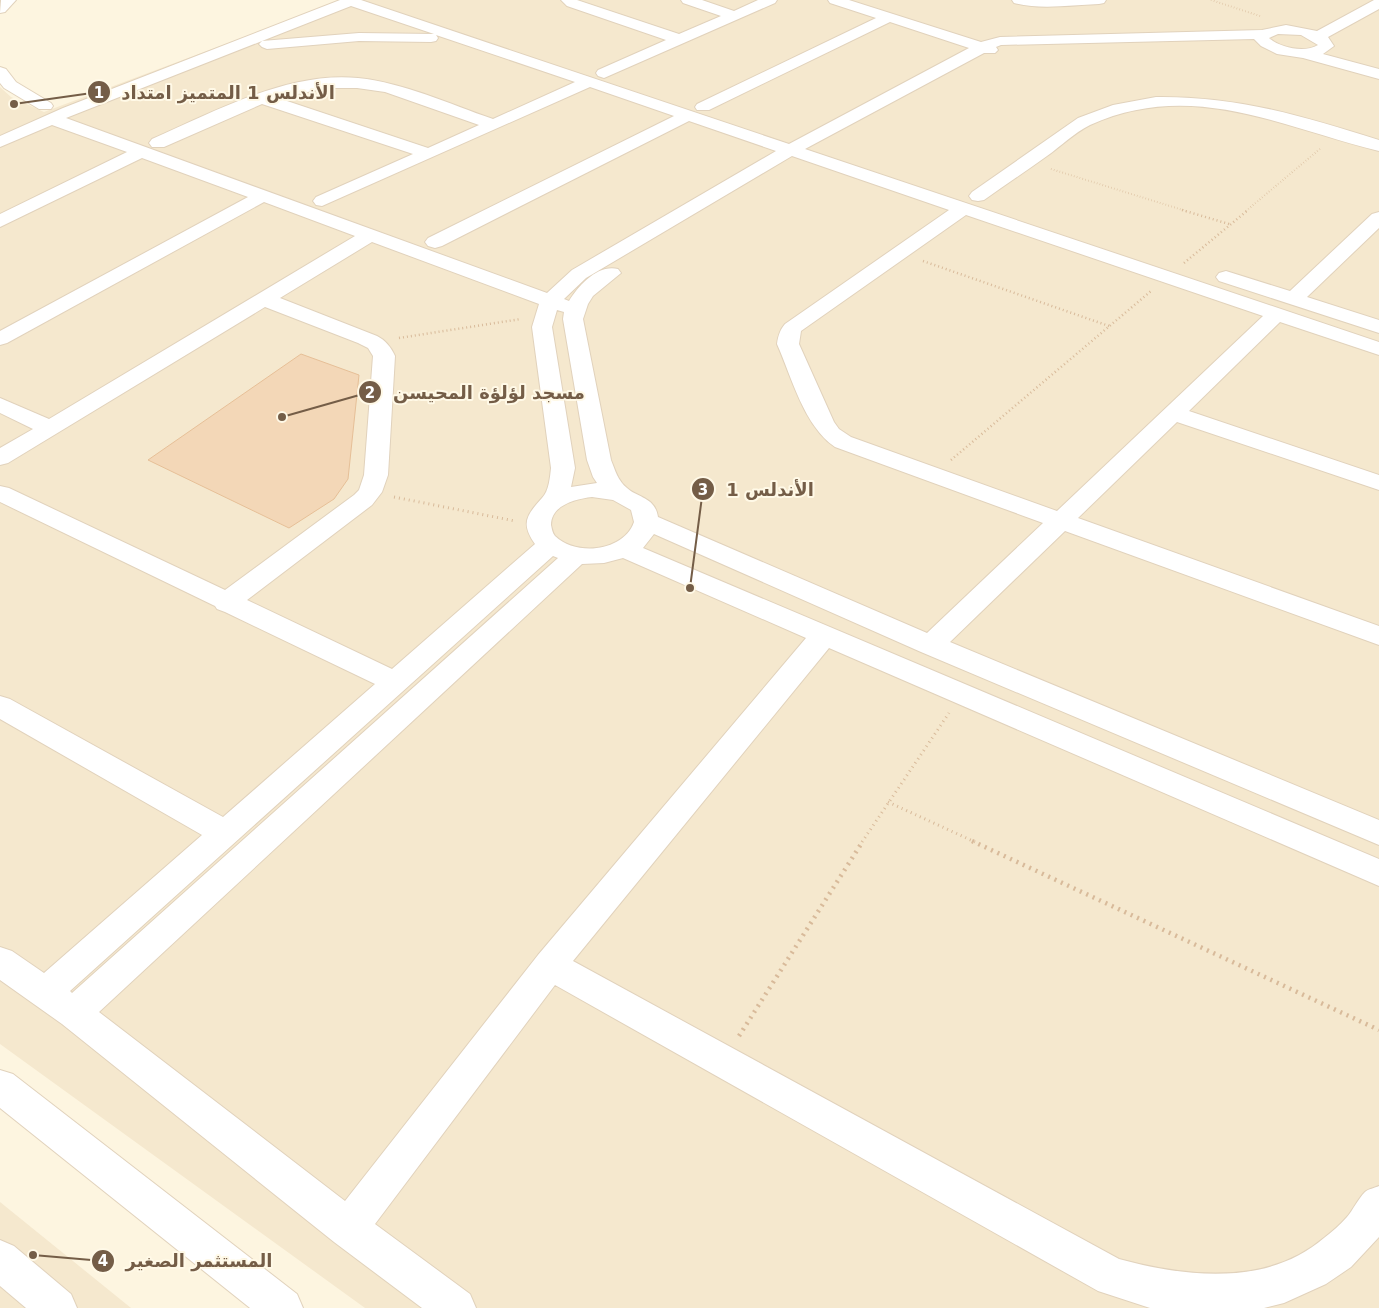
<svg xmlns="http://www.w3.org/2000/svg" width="1379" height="1308" viewBox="0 0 1379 1308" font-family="'DejaVu Sans','Noto Naskh Arabic',sans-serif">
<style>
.residential{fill:#f5e8ce}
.building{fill:#f3d7b7;stroke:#e6bf97}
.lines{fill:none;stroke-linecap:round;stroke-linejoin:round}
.minor-casing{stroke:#e1d2bc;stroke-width:2}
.path-far3{stroke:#d8ba9a;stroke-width:2;stroke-dasharray:0.5 2.5;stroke-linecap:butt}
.path-far2{stroke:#d8ba9a;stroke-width:2.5;stroke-dasharray:1 3;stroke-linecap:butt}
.path-far1{stroke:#d8ba9a;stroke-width:3;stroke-dasharray:1 4;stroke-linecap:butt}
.path{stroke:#d8ba9a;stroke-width:4.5;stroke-dasharray:2 5;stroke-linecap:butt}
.minor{fill:#fff;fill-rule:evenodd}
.leader{fill:none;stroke:#745d47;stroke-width:2}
.callout-dot{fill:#745d47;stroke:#fff9e7;stroke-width:2}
.mark-label{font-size:15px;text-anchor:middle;font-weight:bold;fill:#fff}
.callout-label{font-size:18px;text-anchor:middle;font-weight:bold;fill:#745d47;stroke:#fff9e7;stroke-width:4;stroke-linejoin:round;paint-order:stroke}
</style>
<rect width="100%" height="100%" fill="#fdf5e0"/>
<g class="residential">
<polygon points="343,0 1379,0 1379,1308 365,1308 0,1044 0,87 11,97 44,112"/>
<polygon points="0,1202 131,1308 0,1308"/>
</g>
<polygon class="building" points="301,354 359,375 348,479 334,499 289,528 148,460"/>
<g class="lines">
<g class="minor-casing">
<g id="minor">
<polygon points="1,0 16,0 5,12 0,13"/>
<path d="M340 0H361L789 144 969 48 890 22 709 110H697L695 107 697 104 876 18 830 3 828 0H849L981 42 1000 37 1262 30 1286 25 1317 31 1374 0H1379V9L1328 37 1334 46 1323 54 1379 69V79L1303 58 1277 54 1261 46 1254 39 1001 45 996 47 998 50 995 53H984L805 149 1379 342V355L1280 322 1189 411 1379 475V490L1177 422 1078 518 1379 626V645L1065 531 950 642 1379 820V845L921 652 654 534 643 548 1379 859V886L829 648 573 961 1119 1259C1185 1277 1267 1287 1324 1238 1332 1232 1340 1225 1347 1217 1353 1210 1358 1199 1365 1192 1368 1189 1375 1188 1379 1186V1237L1351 1267 1326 1284 1284 1303 1264 1308H1150L1098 1291 555 985 375 1224 470 1294 476 1308H422L334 1242 62 1024 0 980V947L12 951 44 973 202 835 0 719V696L10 699 223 817 375 684 225 612 217 609 215 606 0 502V486L9 488 225 590 354 495 359 490 364 475 373 356 368 348 358 343 265 307 8 463 0 465V448L33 429 0 413V398L49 419 355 236 264 202 7 343 0 345V331L248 197 142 158 0 227V214L127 152 52 125 0 147V136L63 108ZM351 6 434 34 359 33 262 41ZM1278 34 1301 35 1318 45C1305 53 1280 48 1269 38ZM436 35 575 82 493 119C449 104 405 83 358 78 288 71 214 112 152 139L149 143 152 147H164L262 104 413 154 316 197 313 201 316 205 322 206 590 87 674 116 428 238 425 242 428 246 435 248 442 246 689 121 776 151 572 270 547 293 66 118 262 41 259 44 262 47 267 49 359 41 431 42 436 41 438 38ZM327 88H357L385 92 479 125 428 148 278 98ZM792 156 949 210 785 324C780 330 778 336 777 344 792 378 804 426 835 447L1043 523 927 633 658 517C655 497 638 498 627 488 618 481 615 470 611 460L583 319 588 304 593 296 621 273 618 269C598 264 579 285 569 301L564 299 586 278ZM966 215 1263 316 1057 511 851 437 839 429 834 422 799 344 801 331ZM372 242 539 304 532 327 551 468C550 477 549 491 542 498 527 515 520 523 535 544L392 669 247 600 372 505 382 492 388 475 395 356C391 347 385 340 377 336L280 298ZM557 310 564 312 563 319 587 460 593 477 597 483 571 487 575 468 552 327ZM592 497 613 500 631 510 634 522C624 551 577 557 555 536 552 532 552 529 551 525 551 505 576 499 592 497ZM553 556 558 558 72 993 70 991ZM623 558 806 638 538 955 345 1201 99 1012 582 564 604 563Z"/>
<polygon points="561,0 577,0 679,34 721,16 683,3 681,0 702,0 734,11 758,0 777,0 775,3 604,78 598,76 596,73 598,70 666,40 567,6"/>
<path d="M1012 0H1106L1104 3 1099 4C1071 5 1041 10 1014 3Z"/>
<polygon points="0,67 6,69 16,82 51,103 53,106 51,109 39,109 4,88 0,83"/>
<path d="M1156 97C1238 96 1302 116 1379 140V151C1281 127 1192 79 1090 125 1074 133 1061 146 1047 156 1026 171 1005 185 984 200L978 201 972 200 969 196 972 192 1078 118 1113 105Z"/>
<polygon points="1379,212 1379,228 1307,297 1379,320 1379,333 1219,281 1216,277 1219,273 1226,271 1290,291 1372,214"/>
<polygon points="0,1070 13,1074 297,1294 303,1308 250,1308 0,1108"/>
<polygon points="0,1240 14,1246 71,1294 77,1308 26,1308 0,1286"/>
</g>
</g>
<g class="path-far3">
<polyline points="1211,0 1260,16"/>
<polyline points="1051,169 1186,211"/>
<polyline points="1246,211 1321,148"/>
</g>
<g class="path-far2">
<polyline points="1182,210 1229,224"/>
<polyline points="923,261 1109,326"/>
<polyline points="1184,263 1248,210"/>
<polyline points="399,338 521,319"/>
<polyline points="951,460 1151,291"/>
</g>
<g class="path-far1">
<polyline points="394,497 515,521"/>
<polyline points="888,802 975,842"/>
<polyline points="862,842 949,713"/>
</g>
<g class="path">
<polyline points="972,841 1379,1030"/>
<polyline points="739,1036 863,841"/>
</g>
<use href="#minor" class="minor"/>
</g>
<path class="leader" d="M14 104L99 92M282 417L370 392M690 588L703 489M33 1255L103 1261"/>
<g class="callout-dot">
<circle cx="14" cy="104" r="5"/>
<circle cx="282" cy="417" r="5"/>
<circle cx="690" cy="588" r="5"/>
<circle cx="33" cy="1255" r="5"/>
<circle cx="99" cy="92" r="12"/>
<circle cx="370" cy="392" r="12"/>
<circle cx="703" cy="489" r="12"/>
<circle cx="103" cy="1261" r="12"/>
</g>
<g class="mark-label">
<text x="99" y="98">1</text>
<text x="370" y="398">2</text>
<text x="703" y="495">3</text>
<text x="103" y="1266">4</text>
</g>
<g class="callout-label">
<text x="228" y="99">الأندلس 1 المتميز امتداد</text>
<text x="489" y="399">مسجد لؤلؤة المحيسن</text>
<text x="770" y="496">الأندلس 1</text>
<text x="199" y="1267">المستثمر الصغير</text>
</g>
</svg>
